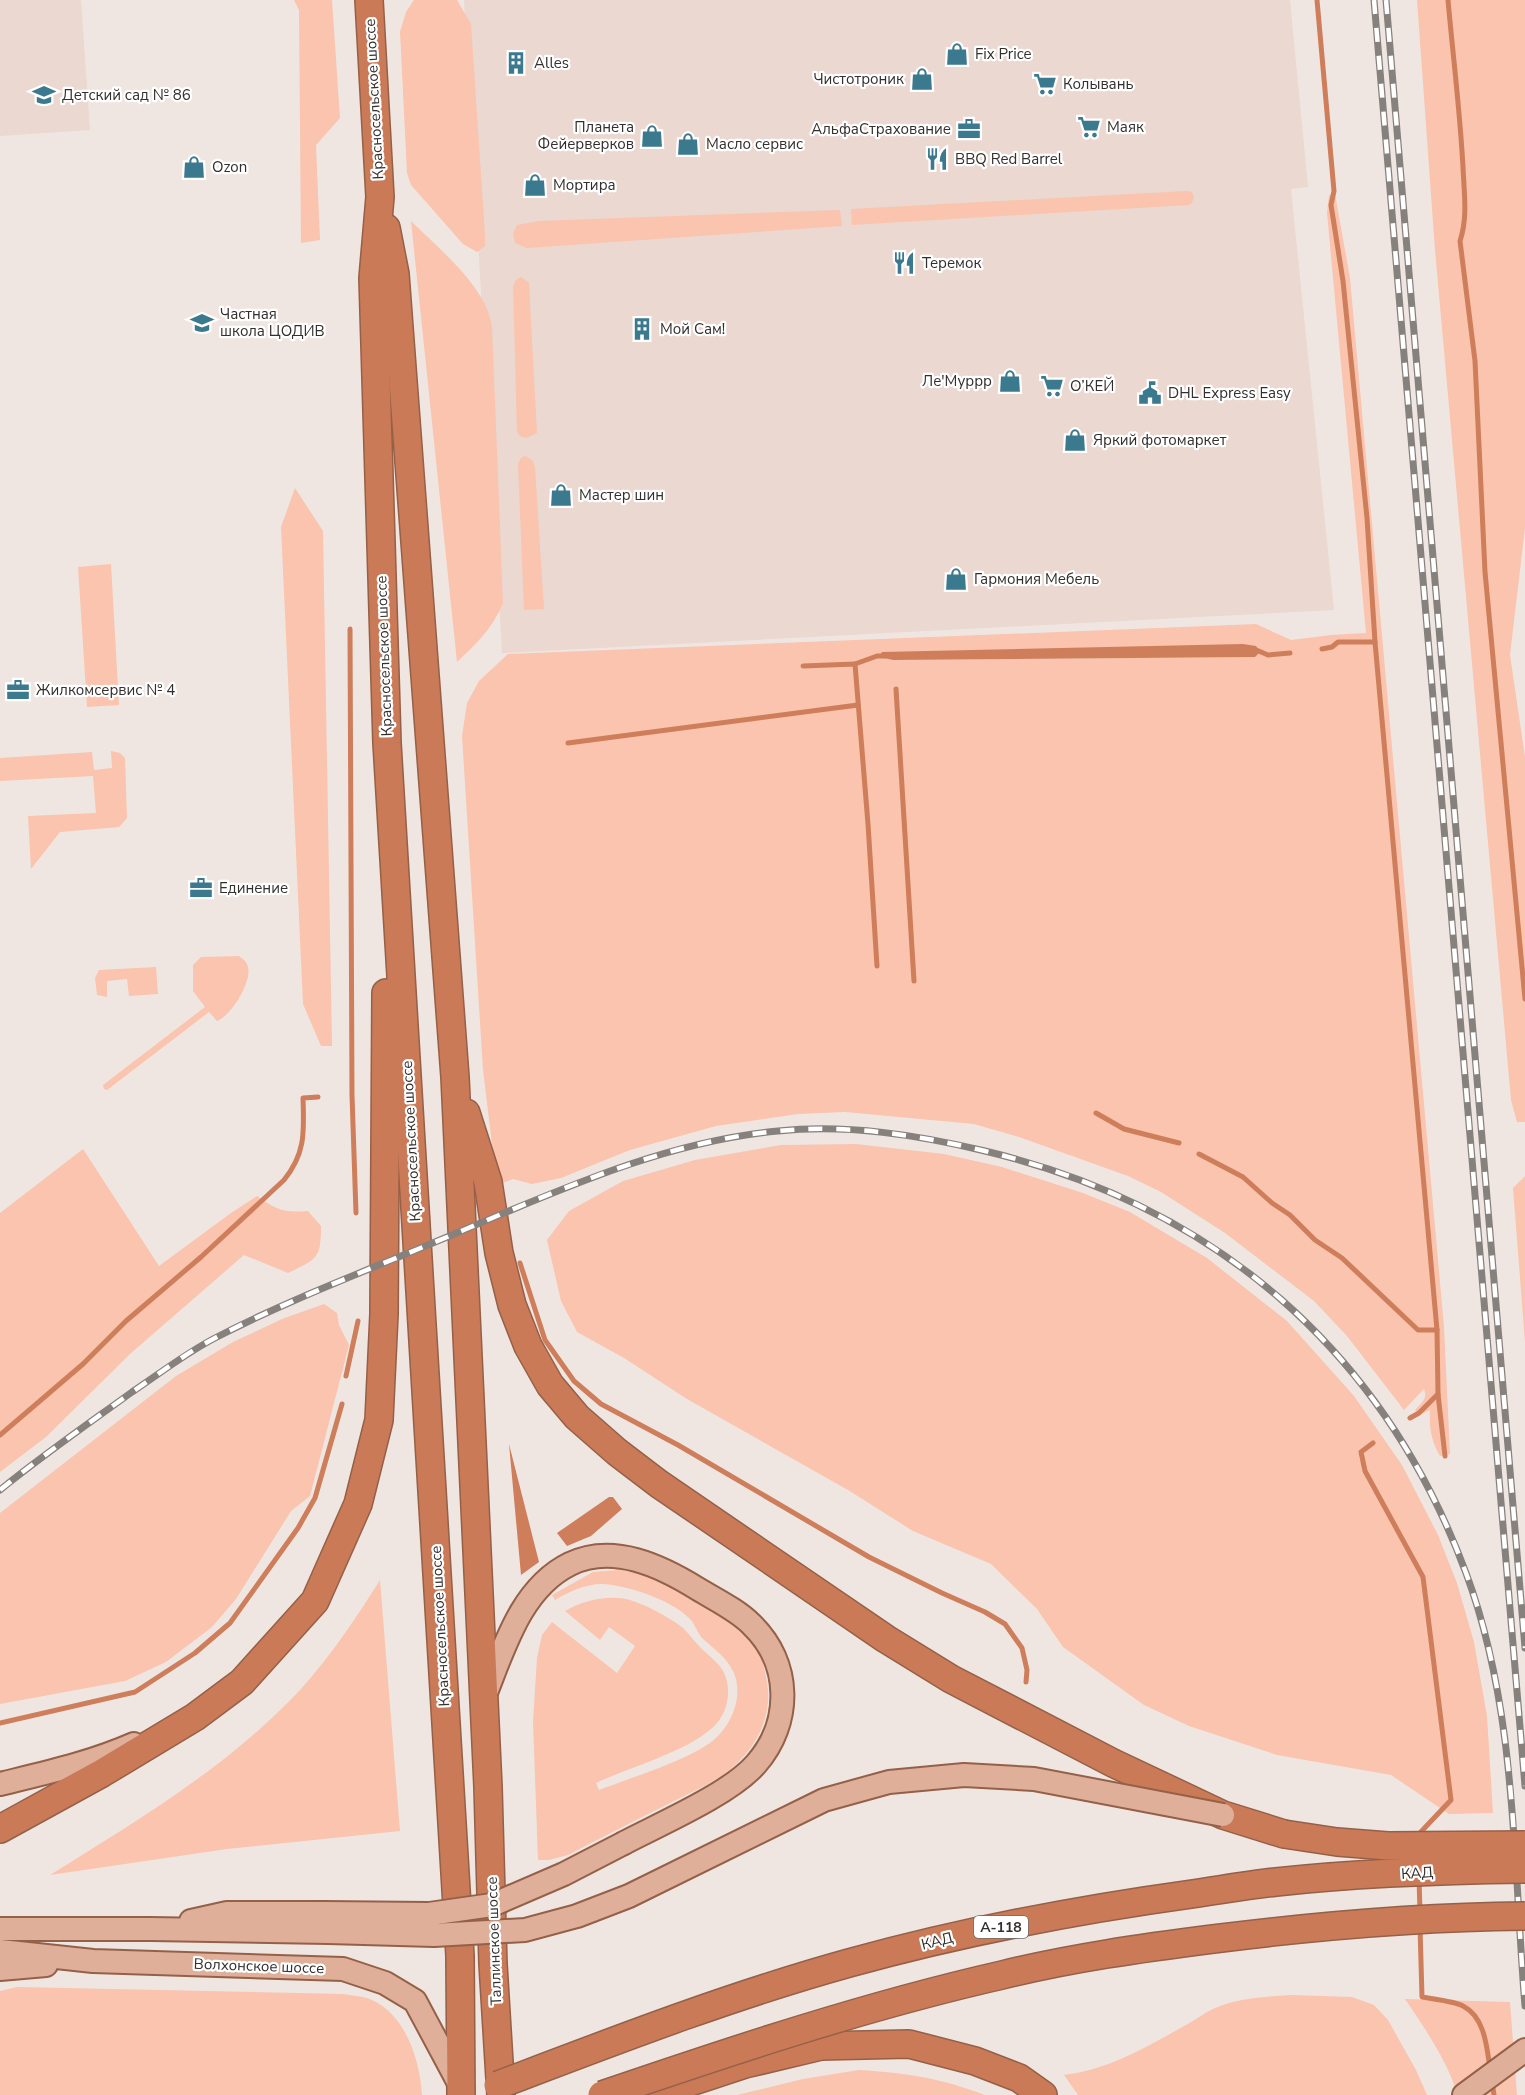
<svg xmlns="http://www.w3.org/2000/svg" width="1525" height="2095" viewBox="0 0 1525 2095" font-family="'Nunito Sans',sans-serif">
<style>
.built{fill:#ead8d1}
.green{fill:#fac4ae;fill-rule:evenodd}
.water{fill:#ce7e5b}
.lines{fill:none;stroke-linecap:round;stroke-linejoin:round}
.stream{stroke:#ce7e5b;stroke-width:5}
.major-casing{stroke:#956048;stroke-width:26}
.highway-casing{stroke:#956048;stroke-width:30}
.major{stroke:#dfaf9a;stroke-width:22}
.highway{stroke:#ca7a57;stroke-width:27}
.rail-casing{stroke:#87817e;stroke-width:7}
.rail{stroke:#fff;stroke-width:4.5;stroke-dasharray:14;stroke-linecap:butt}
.major-bridge-casing{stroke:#956048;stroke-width:26;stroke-linecap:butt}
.highway-bridge-casing{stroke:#956048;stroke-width:30;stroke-linecap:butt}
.major-bridge{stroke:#dfaf9a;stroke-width:22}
.highway-bridge{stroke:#ca7a57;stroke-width:27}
.labels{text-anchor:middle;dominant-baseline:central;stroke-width:4.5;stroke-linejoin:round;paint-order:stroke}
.shield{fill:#fff;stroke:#706d6c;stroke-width:1.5}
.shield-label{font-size:14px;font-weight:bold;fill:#322f2d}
.poi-label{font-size:15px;fill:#322f2d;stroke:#fff;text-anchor:start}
.street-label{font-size:15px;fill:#322f2d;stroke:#fff}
</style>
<rect width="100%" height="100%" fill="#efe6e2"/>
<g class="built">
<polygon points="0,0 81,0 90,130 0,136"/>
<polygon points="464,0 1290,0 1308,187 1291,189 1334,610 502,653"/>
</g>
<g class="green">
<polygon points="294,0 332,0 340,118 316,145 320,240 301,243 299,10"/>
<polygon points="414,0 457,0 471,24 485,235 485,246 477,252 463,244 411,185 407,173 400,32 406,12"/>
<polygon points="1417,0 1525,0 1525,528 1510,655 1525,757 1525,1122 1517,1122 1511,1100 1435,250"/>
<polygon points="1187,191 1192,192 1194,198 1191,204 1188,205 852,225 851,209"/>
<path d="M1335 194 1350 278 1444 1327 1450 1454 1440 1456C1431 1441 1429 1427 1430 1410L1419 1415 1415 1410C1421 1403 1428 1399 1424 1389L1404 1410 1347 1336 1314 1301 1225 1233 1161 1192 1128 1176 1019 1137 974 1124 845 1112 798 1114 716 1126 630 1150 561 1178 532 1184 513 1179 497 1185 483 1070 462 736 467 703 479 681 508 654 1256 624 1291 640 1331 635 1366 633 1327 213 1329 195ZM879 657H1255L893 660Z"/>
<polygon points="840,210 842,226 527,248 515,243 513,234 517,225 539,221"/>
<path d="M411 221C439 249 487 287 492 327L503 603C493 628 476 644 457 662Z"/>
<polygon points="521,277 529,283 537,433 526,438 520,436 517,432 513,286 516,280"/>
<polygon points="525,456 532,460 535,467 544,609 524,610 518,464 521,458"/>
<polygon points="295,488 323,531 332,1046 321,1046 303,1004 281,527"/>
<polygon points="111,564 119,705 87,707 78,567"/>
<polygon points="111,751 120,753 125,758 127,818 119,827 60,832 31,869 28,816 96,813 93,776 0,781 0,758 92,752 94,770 112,768"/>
<path d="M239 956C243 959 247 962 248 967 252 982 231 1016 217 1021L209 1012 107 1090 104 1089 103 1085 205 1007 193 991V965L201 957Z"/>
<polygon points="156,967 158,994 129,996 127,979 107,981 107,997 97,995 95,978 99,970"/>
<polygon points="856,1144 944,1154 1002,1167 1083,1193 1130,1212 1207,1258 1287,1321 1354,1396 1402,1465 1438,1535 1457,1583 1474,1642 1487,1716 1493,1813 1449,1814 1391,1775 1277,1755 1189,1726 1144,1705 1063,1647 1037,1609 991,1564 913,1531 848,1490 687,1399 624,1358 577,1332 561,1301 547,1240 569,1211 623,1181 695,1160 781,1145"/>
<path d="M83 1149 159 1266 231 1213 257 1196C277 1210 283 1213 308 1211L321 1226C321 1259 317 1259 288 1273L244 1255 130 1354 46 1437 0 1472V1213Z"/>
<polygon points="1525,1176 1525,1342 1513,1188"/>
<polygon points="324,1304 337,1313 339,1325 349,1345 310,1496 291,1511 236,1599 212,1627 166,1662 125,1681 0,1704 0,1513 176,1376 233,1342 282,1319"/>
<path d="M619 1570C630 1572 643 1573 654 1578 683 1589 731 1615 750 1638 762 1653 766 1672 768 1690 770 1720 756 1746 734 1766 716 1782 692 1792 670 1803 636 1820 602 1837 568 1855L549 1860H538L533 1721 537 1658 542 1635 552 1622 617 1673 635 1646 609 1627 600 1640 565 1611C582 1601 606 1595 626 1599 641 1602 671 1618 683 1628 689 1634 695 1642 701 1648 709 1656 721 1664 725 1675 731 1691 728 1710 717 1723 694 1750 629 1767 596 1783L599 1790C630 1778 693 1759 716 1738 733 1722 744 1694 733 1671 726 1657 713 1648 702 1638 697 1632 695 1624 690 1619 672 1600 627 1585 602 1584 585 1584 568 1592 555 1600L552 1595 593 1572Z"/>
<path d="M380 1580 400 1831 227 1849 50 1875C137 1821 230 1765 300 1690 331 1656 356 1618 380 1580Z"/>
<path d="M17 1987 344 1994C353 1996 364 1996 372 2000 406 2015 420 2061 422 2095H0V1991Z"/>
<path d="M1290 1995 1352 1997 1374 2005 1388 2020 1416 2070 1427 2095H1078L1064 2075C1111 2069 1146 2047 1186 2025 1195 2020 1204 2013 1213 2009 1238 1998 1264 1997 1290 1995Z"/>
<path d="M1405 1999 1510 2002 1517 2095H1458C1446 2059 1426 2030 1405 1999Z"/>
<path d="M859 2070C907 2073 940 2078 985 2095H737L803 2079Z"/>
</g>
<g class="water">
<polygon points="1243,644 1256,646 1260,652 1255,657 893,660 879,657 882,652"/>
<polygon points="509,1444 539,1562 521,1575"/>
<polygon points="609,1497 613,1497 622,1509 591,1536 567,1546 557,1533"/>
</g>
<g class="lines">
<g class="stream">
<polyline points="1317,0 1334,191 1331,205 1343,281 1367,518 1375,642 1437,1330 1438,1394 1419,1413 1410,1418"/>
<path d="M1448 0C1453 56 1460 111 1463 167 1464 193 1468 217 1460 241L1475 361 1485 572 1525 999"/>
<polyline points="350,629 352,1095 356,1213"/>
<polyline points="1254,649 1268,655 1290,653"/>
<polyline points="1322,649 1332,647 1338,642 1375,642"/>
<polyline points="855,664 877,656 885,656"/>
<polyline points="803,666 855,664 868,824 877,966"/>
<polyline points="896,689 914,981"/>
<polyline points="568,743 858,705"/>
<polyline points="1096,1113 1124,1129 1179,1143"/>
<polyline points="1199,1154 1243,1177 1272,1203 1290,1215 1315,1240 1342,1258 1418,1330 1437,1330"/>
<polyline points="520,1263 545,1340 574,1381 601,1404 678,1445 869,1557 942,1593 985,1612 1005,1624 1022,1648 1027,1670 1026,1682"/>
<polyline points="346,1376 358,1321"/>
<polyline points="1438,1394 1445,1456"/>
<path d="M0 1435 83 1364 126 1321 201 1257 284 1180C306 1153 304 1131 303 1098L318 1097"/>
<polyline points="1373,1443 1361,1452 1365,1471 1423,1577 1451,1800 1417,1836"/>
<polyline points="0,1723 135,1692 195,1653 230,1623 298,1528 315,1498 342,1404"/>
<polyline points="1419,1879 1420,1911"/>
<path d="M1420 1927 1422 1997C1433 1999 1454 2001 1463 2006 1485 2017 1487 2048 1490 2069"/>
<polyline points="1492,2081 1494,2095"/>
</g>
<g class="major-casing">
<g id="major">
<path d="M485 1695C504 1648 521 1588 570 1564 613 1543 661 1566 698 1589 716 1600 737 1610 751 1624 792 1663 792 1723 756 1764 730 1794 660 1824 624 1843"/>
<path d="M0 1784C45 1773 91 1763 134 1744"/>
<polyline points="191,1921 227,1913 323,1913"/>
<polyline points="0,1929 151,1929 328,1932"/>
<polyline points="0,1951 93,1961 343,1969 385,1983 415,2001 460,2085"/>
<polyline points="0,1969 46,1965"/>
<polyline points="1464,2095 1525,2050"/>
</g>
</g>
<g class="highway-casing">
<g id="highway">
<polyline points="369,0 380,197 373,278 387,743 460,1956 461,2095"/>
<polyline points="386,228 395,274 455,1077 488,1787 493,1964 501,2095"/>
<polyline points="466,1113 488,1182 499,1253 512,1305 528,1346 550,1385 577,1417 617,1452 659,1484 886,1639 951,1679 1113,1763 1223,1815 1284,1834"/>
<polyline points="0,1829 102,1773 195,1717 242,1682 315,1601 358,1504 379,1420 384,1314 386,993"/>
<polyline points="651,2095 745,2064 821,2046 909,2044 975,2061 1019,2078 1043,2095"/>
</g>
</g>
<use href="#major" class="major"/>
<use href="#highway" class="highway"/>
<g class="rail-casing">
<g id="rail">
<polyline points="1374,0 1525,1786"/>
<polyline points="1386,0 1525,1648"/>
<path d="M0 1490C43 1455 88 1424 132 1392 159 1374 186 1353 215 1338 296 1296 382 1265 466 1229 566 1187 669 1141 778 1131 848 1124 918 1135 985 1151 1215 1206 1383 1350 1466 1573 1517 1710 1513 1862 1525 2006"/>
</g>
</g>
<use href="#rail" class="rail"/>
<g class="major-bridge-casing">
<g id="major-bridge">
<polyline points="323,1913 429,1914 492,1905 564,1874 624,1843"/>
<polyline points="328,1932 434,1935 525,1930 577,1916 629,1896 824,1800 889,1782 964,1775 1034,1779 1223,1815"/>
</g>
</g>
<g class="highway-bridge-casing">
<g id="highway-bridge">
<polyline points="1284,1834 1337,1842 1388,1846 1525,1845"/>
<path d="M498 2085C614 2041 730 1996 849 1963 961 1932 1076 1910 1192 1894 1220 1890 1248 1885 1276 1882 1358 1873 1442 1870 1525 1869"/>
<path d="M602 2095C734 2050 866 2006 1002 1975 1071 1958 1142 1948 1213 1939 1316 1926 1420 1917 1525 1916"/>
</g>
</g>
<use href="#major-bridge" class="major-bridge"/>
<use href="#highway-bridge" class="highway-bridge"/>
</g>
<defs>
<g id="shop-bare" transform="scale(1.8)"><path d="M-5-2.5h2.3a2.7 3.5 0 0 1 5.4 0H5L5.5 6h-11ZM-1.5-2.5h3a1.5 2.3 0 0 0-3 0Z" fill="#3b798f" stroke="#fff" stroke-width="2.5" paint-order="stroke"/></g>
<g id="building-bare" transform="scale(1.8)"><path d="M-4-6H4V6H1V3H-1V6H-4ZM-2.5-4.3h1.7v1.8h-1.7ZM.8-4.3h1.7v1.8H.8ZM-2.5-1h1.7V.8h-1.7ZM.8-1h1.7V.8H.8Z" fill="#3b798f" stroke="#fff" stroke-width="2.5" paint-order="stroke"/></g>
<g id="supermarket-bare" transform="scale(1.8)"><path d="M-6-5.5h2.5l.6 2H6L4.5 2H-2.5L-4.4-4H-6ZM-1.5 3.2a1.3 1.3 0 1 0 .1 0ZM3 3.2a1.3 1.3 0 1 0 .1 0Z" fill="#3b798f" stroke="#fff" stroke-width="2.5" paint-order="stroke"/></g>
<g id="school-bare" transform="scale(1.8)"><path d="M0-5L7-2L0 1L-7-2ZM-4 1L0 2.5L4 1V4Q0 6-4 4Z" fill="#3b798f" stroke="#fff" stroke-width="2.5" paint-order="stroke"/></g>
<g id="office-bare" transform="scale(1.8)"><path d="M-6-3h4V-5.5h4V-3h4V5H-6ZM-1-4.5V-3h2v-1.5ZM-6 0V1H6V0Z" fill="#3b798f" stroke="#fff" stroke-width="2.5" paint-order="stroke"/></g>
<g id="restaurant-bare" transform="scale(1.8)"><path d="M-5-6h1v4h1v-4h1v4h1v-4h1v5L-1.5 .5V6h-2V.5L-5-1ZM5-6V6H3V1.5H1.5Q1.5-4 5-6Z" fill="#3b798f" stroke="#fff" stroke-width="2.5" paint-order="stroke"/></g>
<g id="civic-bare" transform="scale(1.8)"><path d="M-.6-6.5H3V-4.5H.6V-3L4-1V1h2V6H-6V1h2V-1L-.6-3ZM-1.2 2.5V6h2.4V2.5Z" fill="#3b798f" stroke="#fff" stroke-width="2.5" paint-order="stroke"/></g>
</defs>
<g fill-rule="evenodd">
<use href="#shop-bare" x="957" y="54"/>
<use href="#building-bare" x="516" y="63"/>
<use href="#shop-bare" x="922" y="79"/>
<use href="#supermarket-bare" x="1045" y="84"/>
<use href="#school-bare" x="44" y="95"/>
<use href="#supermarket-bare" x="1089" y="127"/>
<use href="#office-bare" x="969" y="129"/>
<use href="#shop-bare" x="652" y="136"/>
<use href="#shop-bare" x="688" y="144"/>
<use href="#restaurant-bare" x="937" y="159"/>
<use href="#shop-bare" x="194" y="167"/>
<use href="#shop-bare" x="535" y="185"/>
<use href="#restaurant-bare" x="904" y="263"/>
<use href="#school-bare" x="202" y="323"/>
<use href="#building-bare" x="642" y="329"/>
<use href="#shop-bare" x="1010" y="381"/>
<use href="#supermarket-bare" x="1052" y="386"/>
<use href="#civic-bare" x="1150" y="393"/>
<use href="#shop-bare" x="1075" y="440"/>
<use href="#shop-bare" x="561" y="495"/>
<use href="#shop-bare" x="956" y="579"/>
<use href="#office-bare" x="18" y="690"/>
<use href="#office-bare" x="201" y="888"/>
</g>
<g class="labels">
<rect class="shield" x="974" y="1916" width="54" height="22" rx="4.5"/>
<g class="shield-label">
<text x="1001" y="1927">А-118</text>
</g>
<g class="poi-label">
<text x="975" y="54">Fix Price</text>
<text x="534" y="63">Alles</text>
<text x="904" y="79" text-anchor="end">Чистотроник</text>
<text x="1063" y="84">Колывань</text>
<text x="62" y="95">Детский сад № 86</text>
<text x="634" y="127" text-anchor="end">Планета<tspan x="634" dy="17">Фейерверков</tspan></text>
<text x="1107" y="127">Маяк</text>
<text x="951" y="129" text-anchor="end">АльфаСтрахование</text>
<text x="706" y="144">Масло сервис</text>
<text x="955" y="159">BBQ Red Barrel</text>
<text x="212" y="167">Ozon</text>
<text x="553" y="185">Мортира</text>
<text x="922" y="263">Теремок</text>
<text x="220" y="314">Частная<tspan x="220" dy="17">школа ЦОДИВ</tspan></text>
<text x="660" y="329">Мой Сам!</text>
<text x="992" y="381" text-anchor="end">Ле'Муррр</text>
<text x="1070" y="386">О’КЕЙ</text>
<text x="1168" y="393">DHL Express Easy</text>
<text x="1093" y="440">Яркий фотомаркет</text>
<text x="579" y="495">Мастер шин</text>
<text x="974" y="579">Гармония Мебель</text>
<text x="36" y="690">Жилкомсервис № 4</text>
<text x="219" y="888">Единение</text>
</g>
<g class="street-label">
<text transform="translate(374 99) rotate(-93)">Красносельское шоссе</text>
<text transform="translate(384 656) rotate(-92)">Красносельское шоссе</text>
<text transform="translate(411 1141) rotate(-93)">Красносельское шоссе</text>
<text transform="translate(440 1626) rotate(-93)">Красносельское шоссе</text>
<text transform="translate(1417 1873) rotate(-4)">КАД</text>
<text transform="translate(494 1941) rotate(-92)">Таллинское шоссе</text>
<text transform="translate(937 1941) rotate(-14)">КАД</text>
<text transform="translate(259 1966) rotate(2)">Волхонское шоссе</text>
</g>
</g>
</svg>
